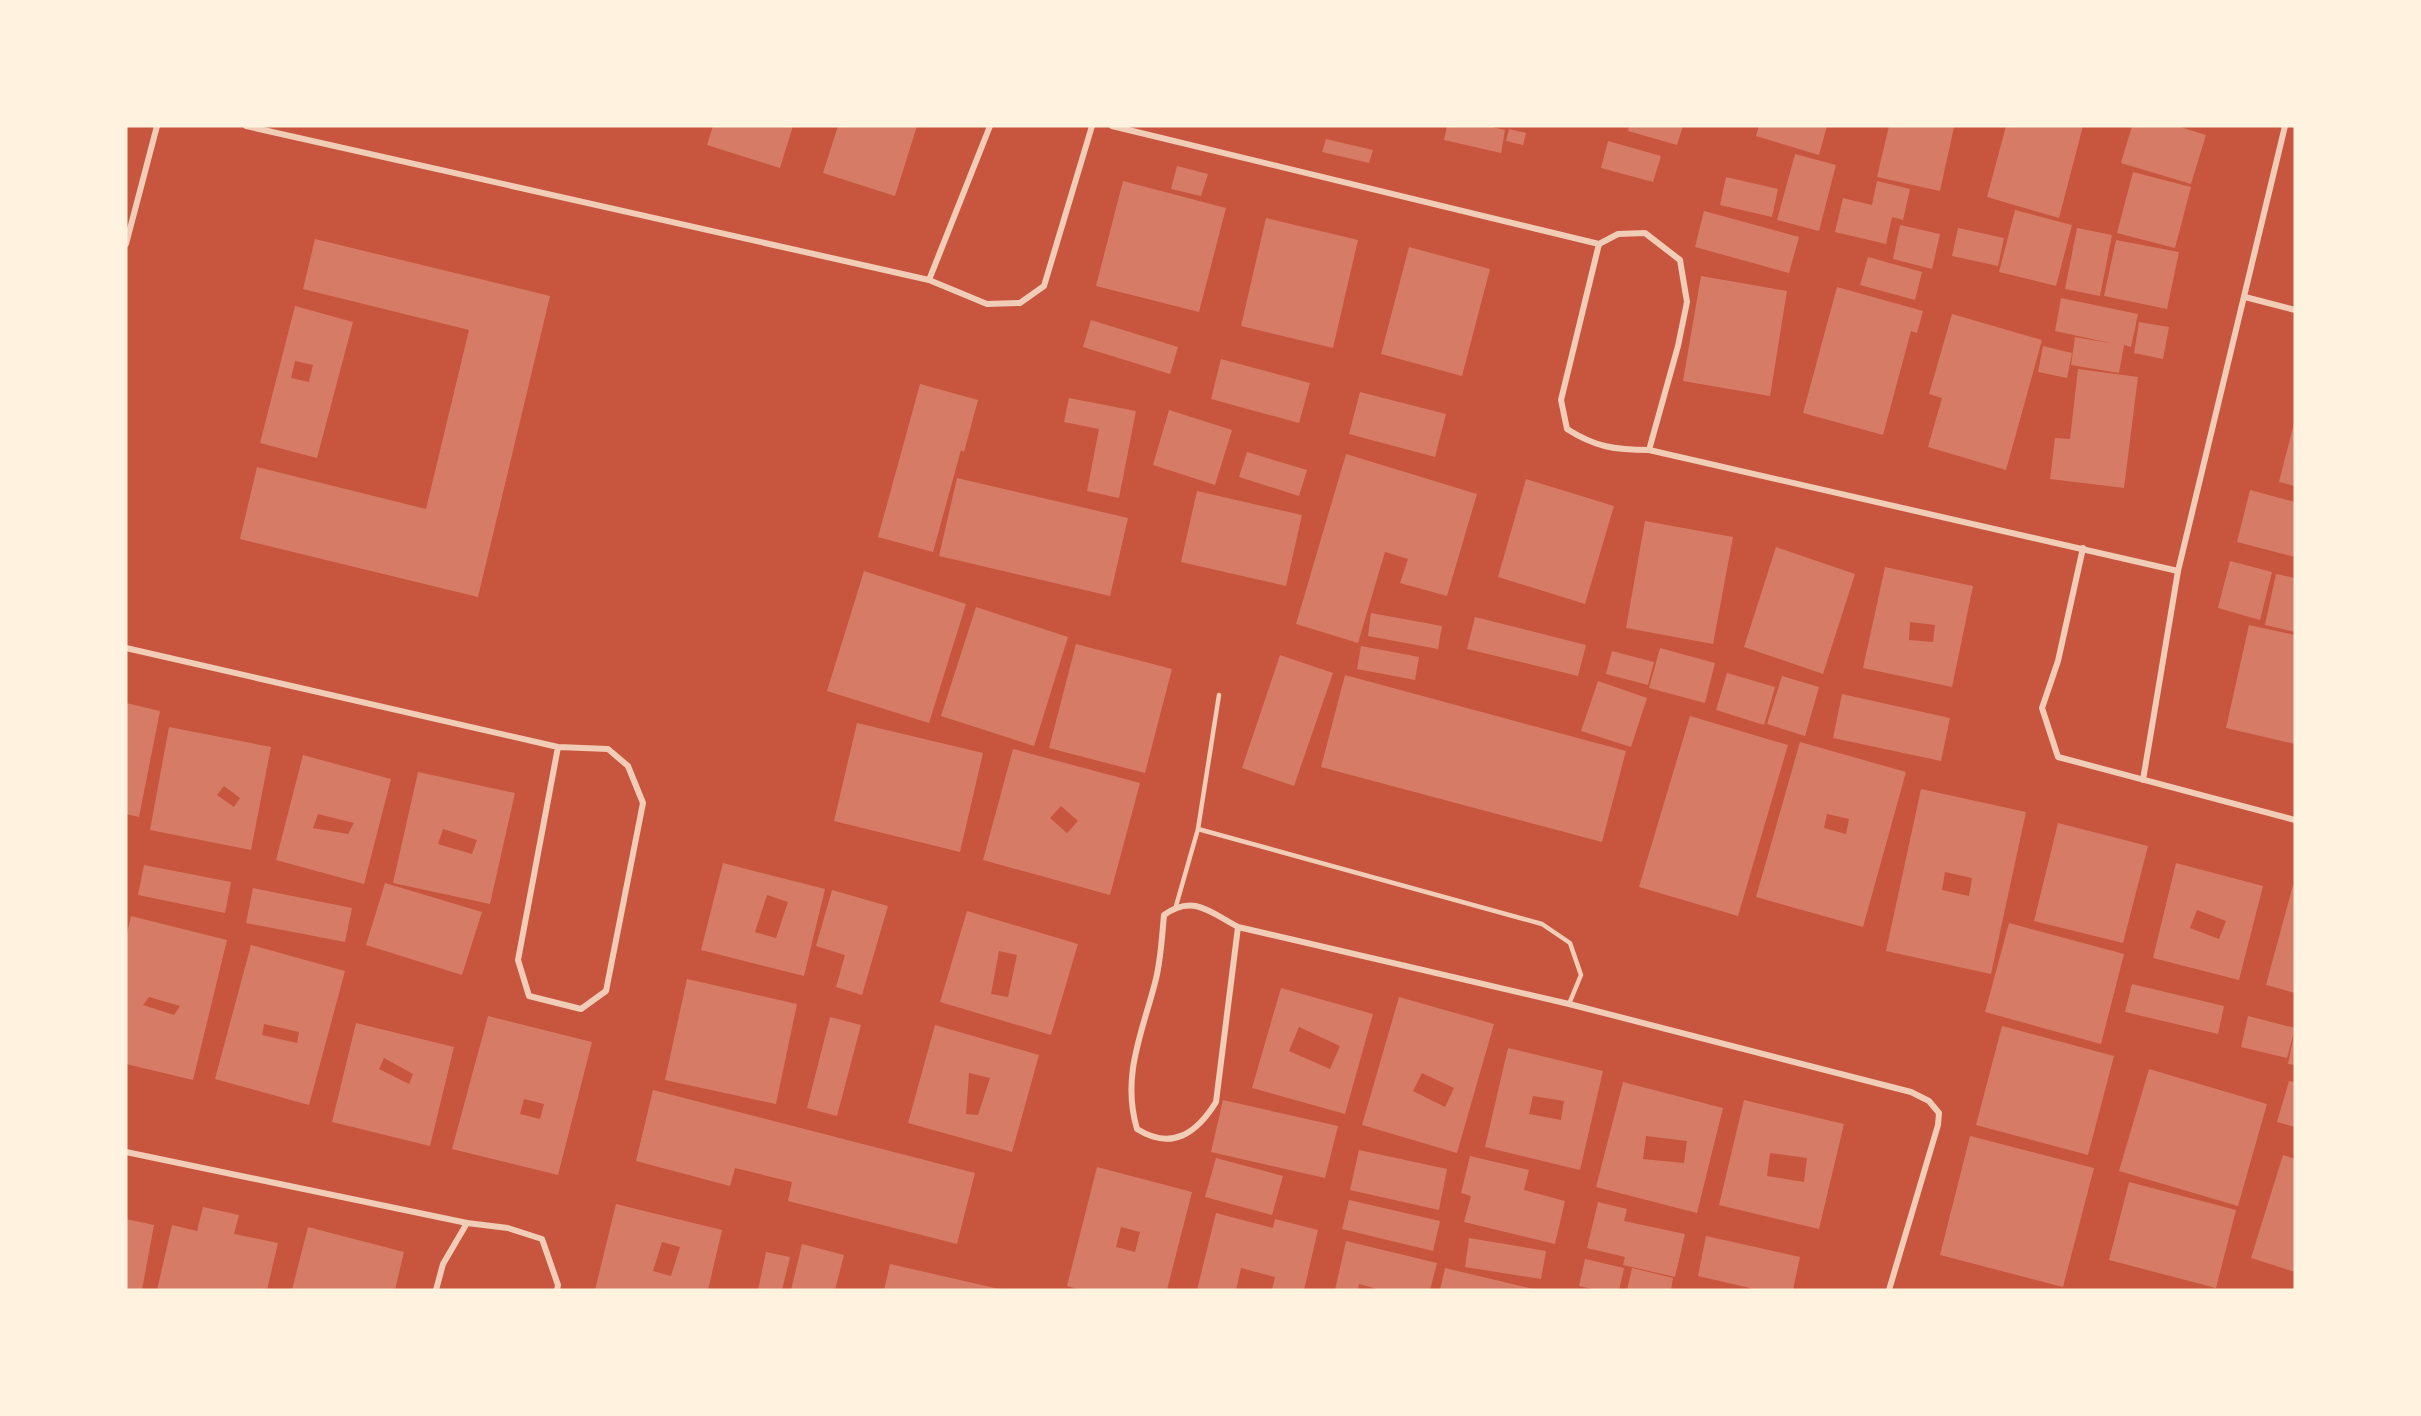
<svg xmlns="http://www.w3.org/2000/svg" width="2421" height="1416" viewBox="0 0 2421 1416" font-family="'IBM Plex Sans',sans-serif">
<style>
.building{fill:#d67c66;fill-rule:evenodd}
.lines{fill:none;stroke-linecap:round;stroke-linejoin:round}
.service{stroke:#f1ccb7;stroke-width:4.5}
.minor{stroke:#f1ccb7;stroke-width:6}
</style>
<rect width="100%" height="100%" fill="#c8553d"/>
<g class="building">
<polygon points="713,126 793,126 780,168 707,145"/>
<polygon points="838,126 917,126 895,196 823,173"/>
<polygon points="1447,126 1488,126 1505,130 1501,153 1444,140"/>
<polygon points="1629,126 1683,126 1677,145 1628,131"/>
<polygon points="1759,126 1827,126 1819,155 1756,136"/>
<polygon points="1889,126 1954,127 1940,191 1877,177"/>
<polygon points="2006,126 2083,126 2059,218 1987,197"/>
<polygon points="2132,126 2177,126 2206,135 2191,184 2121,163"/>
<polygon points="1509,129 1526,133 1523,145 1506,141"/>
<polygon points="1326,139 1373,150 1369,163 1322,152"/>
<polygon points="1608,141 1661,156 1653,182 1601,168"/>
<polygon points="1795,154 1836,165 1819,231 1777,220"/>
<polygon points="1177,166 1208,174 1201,196 1171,189"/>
<polygon points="2133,172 2191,187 2175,248 2117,233"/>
<polygon points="1726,177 1778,189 1772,217 1720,205"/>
<polygon points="1123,181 1226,208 1199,312 1096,286"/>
<polygon points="1877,181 1910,189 1903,220 1892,217 1886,244 1835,232 1843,198 1872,205"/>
<polygon points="2015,210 2072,225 2056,286 1999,272"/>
<polygon points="1704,211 1799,237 1789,273 1695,247"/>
<polygon points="1266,218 1358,240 1333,348 1241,326"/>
<polygon points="1900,225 1940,234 1932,269 1893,259"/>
<polygon points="1958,228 2004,238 1998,266 1952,256"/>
<polygon points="2077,228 2112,235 2100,296 2065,289"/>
<polygon points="315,239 550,296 478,597 240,539 257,467 426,509 469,330 303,289"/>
<polygon points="2116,240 2179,252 2167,309 2104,296"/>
<polygon points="1409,247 1490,269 1462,376 1381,354"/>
<polygon points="1868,257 1922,272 1915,300 1860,285"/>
<polygon points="1701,276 1787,291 1770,396 1683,381"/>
<polygon points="1837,287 1923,311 1917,333 1911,331 1883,435 1803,413"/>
<polygon points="2061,298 2138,314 2131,347 2124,345 2119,373 2071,365 2075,337 2115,344 2055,331"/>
<path d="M295 306 353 322 317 458 260 443ZM295 361 313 365 309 382 291 378Z"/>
<polygon points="1952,314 2042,340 2006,470 1928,447 1942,398 1929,394"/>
<polygon points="1091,320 1178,347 1170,374 1083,347"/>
<polygon points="2139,322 2169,327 2163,359 2134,353"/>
<polygon points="2043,346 2072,353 2067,378 2038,372"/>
<polygon points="1221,359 1310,383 1299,423 1211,399"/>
<polygon points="2078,369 2138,377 2124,488 2050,479 2055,438 2070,439"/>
<polygon points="920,384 978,400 964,452 961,450 933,552 878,537"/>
<polygon points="1360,392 1446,414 1435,457 1349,434"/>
<polygon points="1069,398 1136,411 1119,498 1087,491 1099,429 1064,422"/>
<polygon points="1169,410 1232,430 1215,485 1153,465"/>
<polygon points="2294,423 2295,423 2295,486 2279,482"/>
<polygon points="1247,452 1307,470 1299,496 1239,477"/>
<polygon points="1346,454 1477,494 1447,596 1400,583 1408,559 1385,552 1358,643 1296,624"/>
<polygon points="957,478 1128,518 1110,596 939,556"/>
<polygon points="1526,479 1614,506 1585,604 1498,577"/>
<polygon points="2250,490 2295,502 2295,557 2237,542"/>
<polygon points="1197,491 1302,515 1286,586 1181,562"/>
<polygon points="1645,521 1733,537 1713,644 1626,628"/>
<polygon points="1776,547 1855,574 1823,674 1744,647"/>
<polygon points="2230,561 2272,572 2260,620 2218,608"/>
<path d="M1885 567 1973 586 1952 687 1863 668ZM1910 622 1935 625 1933 642 1909 640Z"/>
<polygon points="864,571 966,604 929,723 827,691"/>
<polygon points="2276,574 2295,578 2295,632 2265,625"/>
<polygon points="976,607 1068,637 1034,746 941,716"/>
<polygon points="1371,613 1442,626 1438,649 1368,636"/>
<polygon points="1475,617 1586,645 1578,676 1467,649"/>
<polygon points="2249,625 2295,635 2295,744 2226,728"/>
<polygon points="1076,644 1172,669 1145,773 1049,748"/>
<polygon points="1361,646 1419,657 1415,680 1357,669"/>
<polygon points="1660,648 1715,663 1705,703 1649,688"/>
<polygon points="1612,651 1654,662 1648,685 1606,674"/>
<polygon points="1280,655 1333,673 1294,786 1242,768"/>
<polygon points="1727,673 1775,687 1764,725 1716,710"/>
<polygon points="1345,675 1626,751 1602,842 1321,767"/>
<polygon points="1782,676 1819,687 1805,736 1767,724"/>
<polygon points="1598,681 1647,698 1631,747 1581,731"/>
<polygon points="1842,694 1950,718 1941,761 1833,738"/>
<polygon points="126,703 160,711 139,817 126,814"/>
<polygon points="1690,716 1788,745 1738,916 1639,887"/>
<polygon points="857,723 983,753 960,852 834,821"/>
<path d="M169 727 271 747 251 850 150 830ZM224 786 240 798 234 807 217 795Z"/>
<path d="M1800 742 1906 772 1863 927 1756 897ZM1827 814 1849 819 1846 834 1824 828Z"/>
<path d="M1013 749 1140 783 1110 895 983 860ZM1061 806 1078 821 1067 833 1050 818Z"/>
<path d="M303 755 391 779 364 884 276 860ZM318 814 354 823 348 834 313 828Z"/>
<path d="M418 772 515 793 490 904 393 883ZM443 829 477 840 472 854 438 844Z"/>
<path d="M1921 789 2026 812 1991 974 1886 951ZM1945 872 1972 878 1969 896 1942 890Z"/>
<polygon points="2058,823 2148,846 2123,943 2034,921"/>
<path d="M723 863 825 889 804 976 701 950ZM767 895 788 902 776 938 755 932Z"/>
<path d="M2176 863 2263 886 2239 980 2153 958ZM2197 910 2226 921 2219 939 2190 928Z"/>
<polygon points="144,865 231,882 225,913 138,895"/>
<polygon points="385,883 482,912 462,975 366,945"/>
<polygon points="2293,885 2295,885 2295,993 2266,985"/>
<polygon points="253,888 352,908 345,942 246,923"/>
<polygon points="832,890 888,906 862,995 836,987 845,955 816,946"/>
<path d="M967 911 1078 944 1051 1035 940 1002ZM999 951 1017 955 1008 997 991 994Z"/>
<path d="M131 916 227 940 193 1080 126 1064V938ZM149 997 180 1006 174 1015 143 1005Z"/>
<polygon points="2009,923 2124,954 2101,1044 1985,1012"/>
<path d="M251 945 345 971 309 1105 215 1079ZM264 1024 299 1032 297 1043 262 1035Z"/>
<polygon points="687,979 797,1004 776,1104 665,1080"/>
<polygon points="2132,984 2224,1006 2218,1034 2125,1012"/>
<path d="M1281 988 1373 1014 1345 1114 1252 1088ZM1299 1027 1340 1046 1330 1069 1289 1051Z"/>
<path d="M1399 997 1494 1024 1457 1153 1362 1125ZM1422 1073 1454 1088 1445 1107 1413 1091Z"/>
<path d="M488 1016 592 1042 558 1175 452 1149ZM524 1099 544 1104 540 1119 520 1114Z"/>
<polygon points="2248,1016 2295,1028 2287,1058 2241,1047"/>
<polygon points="830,1017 861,1025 837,1116 807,1108"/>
<path d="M356 1023 454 1047 430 1146 332 1122ZM384 1058 413 1074 409 1084 379 1069Z"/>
<path d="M935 1025 1039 1055 1012 1152 908 1123ZM969 1073 990 1078 978 1115 966 1114Z"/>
<polygon points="2002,1026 2114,1056 2088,1155 1976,1125"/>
<polygon points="2294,1034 2295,1034 2295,1065 2288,1064"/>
<path d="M1508 1048 1603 1071 1580 1170 1485 1147ZM1533 1096 1564 1101 1561 1120 1529 1114Z"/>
<polygon points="2149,1069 2267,1104 2238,1206 2119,1171"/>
<polygon points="2289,1081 2295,1082 2295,1127 2277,1122"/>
<path d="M1623 1082 1723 1108 1697 1213 1596 1187ZM1646 1136 1687 1141 1684 1163 1643 1159Z"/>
<polygon points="653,1090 975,1173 957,1244 788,1201 792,1182 735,1168 730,1186 636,1161"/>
<polygon points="1223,1100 1338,1126 1325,1178 1211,1152"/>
<path d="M1744 1100 1844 1124 1819 1229 1719 1205ZM1770 1153 1807 1158 1804 1182 1767 1176Z"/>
<polygon points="1970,1136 2094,1168 2063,1287 1940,1255"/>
<polygon points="1359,1150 1447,1169 1439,1210 1350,1190"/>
<polygon points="2283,1155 2295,1159 2295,1272 2251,1258"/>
<polygon points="1470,1156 1529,1170 1524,1190 1565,1201 1555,1244 1464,1222 1471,1196 1461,1193"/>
<polygon points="1216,1158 1283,1176 1272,1215 1205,1197"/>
<path d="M1097 1167 1192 1192 1167 1290H1081L1067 1286ZM1121 1227 1140 1232 1135 1252 1116 1247Z"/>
<polygon points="2129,1182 2236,1210 2216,1288 2109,1260"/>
<polygon points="1349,1200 1440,1221 1433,1251 1342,1229"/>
<polygon points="1598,1202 1627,1209 1624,1221 1685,1234 1675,1277 1623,1265 1625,1257 1587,1248"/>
<path d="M616 1204 722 1230 708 1290H595ZM662 1242 680 1247 671 1276 653 1271Z"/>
<polygon points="203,1207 239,1215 234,1234 278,1243 267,1290 157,1290 172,1225 197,1231"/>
<polygon points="1216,1213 1273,1228 1275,1219 1318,1230 1304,1290 1272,1290 1275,1277 1241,1268 1236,1290 1197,1290"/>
<polygon points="126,1219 154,1225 142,1290 126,1290"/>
<polygon points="308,1227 404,1252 395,1290 292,1290"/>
<polygon points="1706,1236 1800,1257 1793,1290 1749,1290 1750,1288 1698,1276"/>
<polygon points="1469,1238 1546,1251 1541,1279 1465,1267"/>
<polygon points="1346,1241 1437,1263 1430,1290 1381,1290 1359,1284 1358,1290 1335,1290"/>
<polygon points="802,1244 844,1255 835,1290 791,1290"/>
<polygon points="766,1252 790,1257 782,1290 758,1290"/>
<polygon points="1585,1259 1624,1268 1619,1290 1597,1290 1579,1286"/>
<polygon points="890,1264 999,1289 999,1290 884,1290"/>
<polygon points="1445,1268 1533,1289 1533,1290 1440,1290"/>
<polygon points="1632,1268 1673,1278 1671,1290 1627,1290"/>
</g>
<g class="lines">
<g class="service">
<polyline points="1198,829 1542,924 1570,943 1581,975 1569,1004"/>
<polyline points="1176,906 1198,829 1219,695"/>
</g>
<g class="minor">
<polyline points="246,126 929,280 987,304 1020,303 1044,286 1092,126"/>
<polyline points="1112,126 1599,244 1618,234 1645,233 1680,260 1687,302 1678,346 1649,450"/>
<polyline points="126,244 157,126"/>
<path d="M1599 244 1561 400 1567 429C1595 447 1615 450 1649 450L2178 571"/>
<polyline points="929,280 990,126"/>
<polyline points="2245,297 2295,310"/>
<polyline points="2083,548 2058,661 2042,708 2058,757 2295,820"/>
<polyline points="126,648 558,747 608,749 628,766 643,803 606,991 581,1009 529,996 518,960 558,747"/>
<polyline points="2143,780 2178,571 2285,126"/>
<path d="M1238 927 1216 1102C1197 1133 1172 1151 1137 1129 1121 1075 1143 1031 1156 979 1161 958 1162 936 1164 915 1193 894 1210 912 1238 927L1569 1004 1911 1092 1929 1101 1939 1113 1938 1125 1889 1290"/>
<polyline points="126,1152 467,1223 508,1228 542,1239 558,1285 557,1290"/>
<polyline points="436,1290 443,1264 467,1223"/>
</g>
</g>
<rect width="2421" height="1416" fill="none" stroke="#fff3e0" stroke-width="255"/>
</svg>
